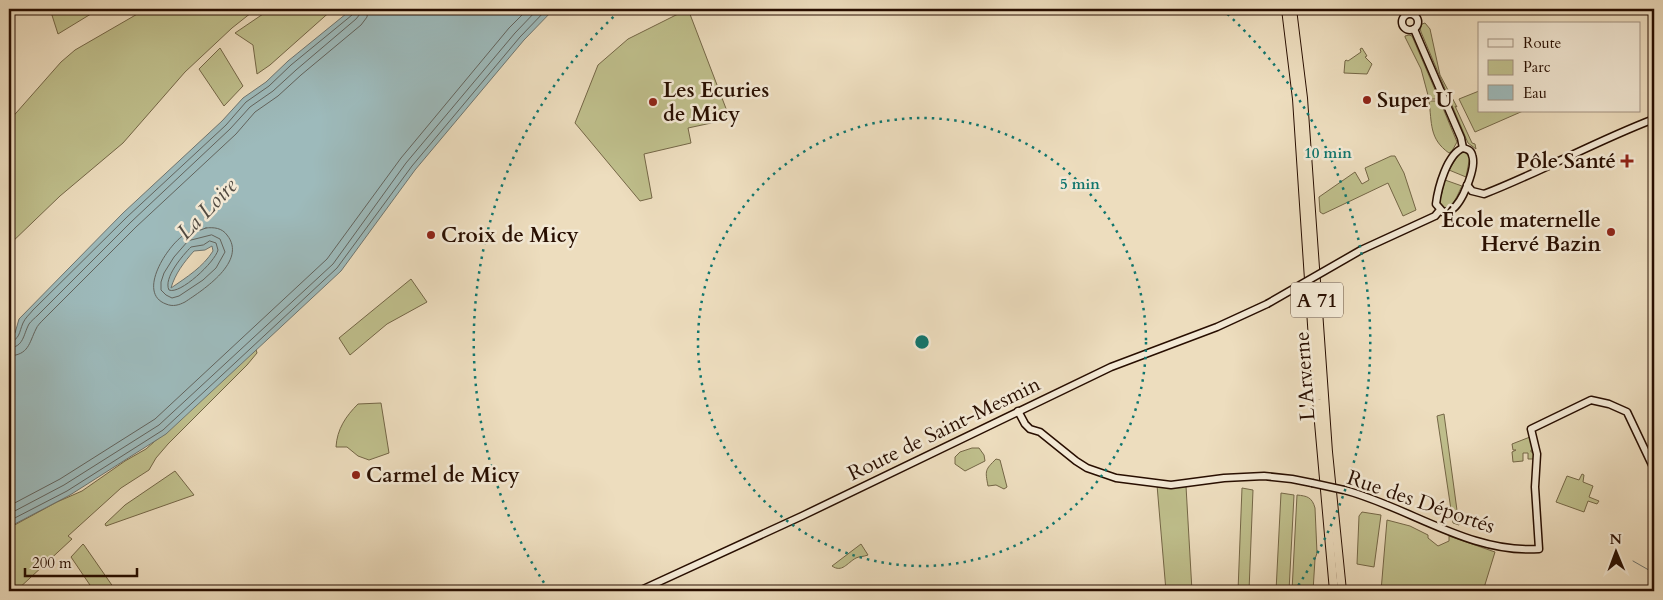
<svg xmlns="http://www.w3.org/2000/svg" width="1663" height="600" viewBox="0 0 1663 600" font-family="Cardo,serif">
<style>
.green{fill:#bfbf8c;stroke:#746646}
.water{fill:#9dbabb;stroke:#6e7570;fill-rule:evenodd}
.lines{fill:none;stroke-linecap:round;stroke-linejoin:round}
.shore{stroke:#62645e;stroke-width:1}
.stream{stroke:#6e7570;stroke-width:1}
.secondary-casing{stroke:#280e00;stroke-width:9}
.highway-casing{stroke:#280e00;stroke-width:10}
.secondary{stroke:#f3e9d5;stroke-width:6}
.highway{stroke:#edddbe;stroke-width:8}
.secondary-bridge-casing{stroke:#280e00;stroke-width:9;stroke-linecap:butt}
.secondary-bridge{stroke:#f3e9d5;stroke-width:6}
.ring{fill:none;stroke:#0f766e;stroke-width:2.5;stroke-dasharray:2.5 5}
.poi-dot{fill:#8f2418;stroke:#f3e9d5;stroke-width:2}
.labels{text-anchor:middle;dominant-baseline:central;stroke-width:5;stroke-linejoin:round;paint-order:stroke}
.shield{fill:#f3e9d5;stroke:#655040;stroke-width:1}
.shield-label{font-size:20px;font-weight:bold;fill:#280e00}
.poi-label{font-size:21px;font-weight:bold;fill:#280e00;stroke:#f3e9d5;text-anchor:start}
.street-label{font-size:21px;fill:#280e00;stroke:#f3e9d5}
.water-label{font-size:22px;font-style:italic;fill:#514a41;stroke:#f3e9d5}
.centre{fill:#0f766e;stroke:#f3e9d5;stroke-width:2.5}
.ring-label{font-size:15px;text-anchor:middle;font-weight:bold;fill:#0f766e;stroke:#f3e9d5;stroke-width:5;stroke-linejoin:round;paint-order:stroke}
</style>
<rect width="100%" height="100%" fill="#edddbe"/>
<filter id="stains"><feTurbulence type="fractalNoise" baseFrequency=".004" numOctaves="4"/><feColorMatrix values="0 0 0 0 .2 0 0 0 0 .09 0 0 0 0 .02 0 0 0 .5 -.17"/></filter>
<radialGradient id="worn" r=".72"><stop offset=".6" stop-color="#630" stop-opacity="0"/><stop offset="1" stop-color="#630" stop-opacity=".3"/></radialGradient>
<g class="green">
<polygon points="50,9 99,9 58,34"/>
<polygon points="146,9 256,9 232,28 185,72 123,143 60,196 9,245 9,121 61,62 75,50"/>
<polygon points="268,9 333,9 270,65 257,74 253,45 235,33 263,14"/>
<polygon points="688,9 730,119 688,128 691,143 644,154 652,198 640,201 575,123 598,65 628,39"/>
<polygon points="1425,23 1430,29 1440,75 1457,107 1455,106 1472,143 1475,144 1476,149 1468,143 1421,32 1420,28 1422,24"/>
<polygon points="1409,35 1412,36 1439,99 1429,99 1421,69 1405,37 1405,36"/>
<polygon points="220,48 243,86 224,106 199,69"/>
<polygon points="1362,48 1367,56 1365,57 1372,64 1367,74 1344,73 1345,61 1346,60 1348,61 1361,52 1360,49"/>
<polygon points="1479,91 1479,111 1523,111 1475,132 1459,99"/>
<path d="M1429 101H1440L1457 142 1452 151 1449 153C1429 139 1432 123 1429 101Z"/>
<polygon points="1463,151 1468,153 1470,156 1466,177 1449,170 1459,154"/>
<polygon points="1391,156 1395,156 1404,173 1416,210 1403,216 1388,183 1323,214 1320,212 1319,197 1355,172 1362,184 1369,180 1365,168"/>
<path d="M1445 180 1462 186C1457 195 1453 211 1441 207L1440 200Z"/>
<polygon points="411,279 427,302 387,324 350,355 339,338"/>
<polygon points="255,346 257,353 247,365 168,444 156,458 149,470 121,488 68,536 72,539 16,591 9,591 9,528 57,502 82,491 125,461 146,449 180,419"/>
<path d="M381 403 389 453 369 460 358 456 347 447H336C337 429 346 416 358 404Z"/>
<polygon points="1444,414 1459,525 1453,523 1437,416"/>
<polygon points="1530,437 1533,450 1531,450 1531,452 1533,452 1534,459 1528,459 1528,453 1523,453 1523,461 1513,462 1512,452 1516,450 1513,450 1512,444"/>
<polygon points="972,448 979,448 984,455 985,461 965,471 955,464 955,457 960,452"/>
<path d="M996 459 1000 460 1007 487 1004 489 996 485 988 486C985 470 985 470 996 459Z"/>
<polygon points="175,471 194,495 106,526 105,524 125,505"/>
<polygon points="1582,474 1584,475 1583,482 1593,486 1589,497 1599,501 1597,504 1588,501 1584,512 1556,502 1567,476 1579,480"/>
<polygon points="1157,485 1186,486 1192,591 1166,591"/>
<polygon points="1242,488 1253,490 1249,591 1238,591"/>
<polygon points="1281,493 1294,495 1289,591 1276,591"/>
<path d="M1297 495C1307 496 1312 497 1315 508L1317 553 1315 559 1313 591H1292Z"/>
<polygon points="1362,512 1381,515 1374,567 1357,564 1359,516"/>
<polygon points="1387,520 1410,526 1428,535 1428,538 1438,546 1449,541 1449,536 1495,552 1483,591 1381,591"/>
<polygon points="83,544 84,545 116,591 94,591 71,557"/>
<path d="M861 544 868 555C863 557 860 556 856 558 847 563 842 573 832 566Z"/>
</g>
<path class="water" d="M352 9H554L524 40 415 170 341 271 166 434 70 495 9 527V338L15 333 19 319 123 213 222 121 243 98 266 82 288 61ZM212 246 213 251C203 267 187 277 171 288 175 274 184 262 194 251L205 250Z"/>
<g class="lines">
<g class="shore">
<path d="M206 228C214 227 222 228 227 235 248 261 203 290 185 302 179 305 173 307 166 304 136 293 168 245 184 235 190 232 200 231 206 228Z"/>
<polygon points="212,235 220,239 225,252 216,268 203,280 179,296 172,298 166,295 161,290 161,282 164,273 174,257 188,241"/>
<path d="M210 241 216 243 218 250C215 262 180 295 169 290 163 278 183 255 191 247L203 245Z"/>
<path d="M9 342C20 340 19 332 23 323 25 318 30 314 33 310L127 217 226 125 246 102 269 86 291 65 352 15 354 9"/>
<path d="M9 348C24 347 23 335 29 324 31 321 35 318 38 315L131 222 230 129 250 107 273 91 296 70 356 19 360 14 361 9"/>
<path d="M9 356C29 355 29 343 36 329 37 326 41 322 43 320L136 227 236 134 255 112 278 96 301 75 361 25 367 17 368 9"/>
<polyline points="9,506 60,479 155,419 327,259 401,158 509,28 528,9"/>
<polyline points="9,514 64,485 159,425 333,264 406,163 515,33 538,9"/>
<polyline points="9,521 67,491 163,430 337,268 412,166 520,37 547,9"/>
</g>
<polyline class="stream" points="1633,561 1654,573"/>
<g class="secondary-casing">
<g id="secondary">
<circle cx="1410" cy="22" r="8"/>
<polyline points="1414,29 1461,138 1463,148"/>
<path d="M1463 148C1467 149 1471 150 1472 155 1477 167 1462 204 1451 210 1449 212 1446 211 1443 212L1436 204C1438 188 1447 154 1463 148Z"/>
<path d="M1467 185 1472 191 1484 194C1541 172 1596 141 1654 119"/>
<polyline points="1361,250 1435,216 1440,210"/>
<polyline points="1018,411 1025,424 1030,429 1040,432 1076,461 1087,468 1116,478 1171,485 1224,478 1264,476 1292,479 1312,483"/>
<path d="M1344 490C1409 507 1470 554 1539 549L1535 487 1537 454 1531 429 1591 400 1609 404 1627 412 1654 469"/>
<polyline points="639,591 802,516 1111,367 1217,327 1267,304"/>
</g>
</g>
<g class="highway-casing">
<g id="highway">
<polyline points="1286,9 1297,99 1317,400 1334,591"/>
<polyline points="1292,9 1303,98 1328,452 1342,591"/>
</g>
</g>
<use href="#secondary" class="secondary"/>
<use href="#highway" class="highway"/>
<g class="secondary-bridge-casing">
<g id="secondary-bridge">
<polyline points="1267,304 1361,250"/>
<polyline points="1312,483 1344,490"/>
</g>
</g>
<use href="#secondary-bridge" class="secondary-bridge"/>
</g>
<g class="ring">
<circle cx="922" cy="342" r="224"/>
<path d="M548 589A448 448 0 0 1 622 9M1222 9A448 448 0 0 1 1296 589"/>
</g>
<g class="poi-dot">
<circle cx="1367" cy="100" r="5"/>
<circle cx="653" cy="102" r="5"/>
<path d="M1624.5 153.5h5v5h5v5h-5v5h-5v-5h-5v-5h5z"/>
<circle cx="1611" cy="232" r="5"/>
<circle cx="431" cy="235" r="5"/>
<circle cx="356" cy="475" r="5"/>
</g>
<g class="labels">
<rect class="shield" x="1291" y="282.5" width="52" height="35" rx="4"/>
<g class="shield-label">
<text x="1317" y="300">A 71</text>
</g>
<g class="poi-label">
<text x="663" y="90">Les Ecuries<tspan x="663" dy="24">de Micy</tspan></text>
<text x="1377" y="100">Super U</text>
<text x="1616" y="161" text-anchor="end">Pôle Santé</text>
<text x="1601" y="220" text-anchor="end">École maternelle<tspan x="1601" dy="24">Hervé Bazin</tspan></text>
<text x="441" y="235">Croix de Micy</text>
<text x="366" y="475">Carmel de Micy</text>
</g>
<g class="street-label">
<text transform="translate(1305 376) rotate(-94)">L'Arverne</text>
<text transform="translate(944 429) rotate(-26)">Route de Saint-Mesmin</text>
<text transform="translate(1421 502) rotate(19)">Rue des Déportés</text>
</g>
<g class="water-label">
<text transform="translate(207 209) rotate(-46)">La Loire</text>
</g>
</g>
<circle cx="922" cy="342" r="8" class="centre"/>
<g class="ring-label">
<text x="1328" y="158">10 min</text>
<text x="1080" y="189">5 min</text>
</g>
<rect width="1663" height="600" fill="none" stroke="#edddbe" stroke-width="30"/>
<rect x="10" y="10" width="1643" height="580" fill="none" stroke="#280e00" stroke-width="2.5"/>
<rect x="15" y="15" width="1633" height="570" fill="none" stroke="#280e00"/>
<rect x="1478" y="22" width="162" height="90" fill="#f3e9d5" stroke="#a29180"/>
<rect x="1488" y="39" width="25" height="8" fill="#f3e9d5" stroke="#a29180"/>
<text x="1523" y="48" font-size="15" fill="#280e00">Route</text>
<rect x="1488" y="60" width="25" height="15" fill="#bfbf8c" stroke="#a29180"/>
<text x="1523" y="72" font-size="15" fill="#280e00">Parc</text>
<rect x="1488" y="85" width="25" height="15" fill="#9dbabb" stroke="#a29180"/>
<text x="1523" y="98" font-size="15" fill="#280e00">Eau</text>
<g transform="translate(1616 552) rotate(359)" stroke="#f3e9d5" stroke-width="4" paint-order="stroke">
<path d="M0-4L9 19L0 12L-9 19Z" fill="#280e00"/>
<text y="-8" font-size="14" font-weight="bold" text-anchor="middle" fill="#280e00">N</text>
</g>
<path d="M25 568v8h112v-8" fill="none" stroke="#280e00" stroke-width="2.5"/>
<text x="32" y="568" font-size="15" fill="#280e00" stroke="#f3e9d5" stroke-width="4" paint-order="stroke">200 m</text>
<rect width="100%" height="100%" filter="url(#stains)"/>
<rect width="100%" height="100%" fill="url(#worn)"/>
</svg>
